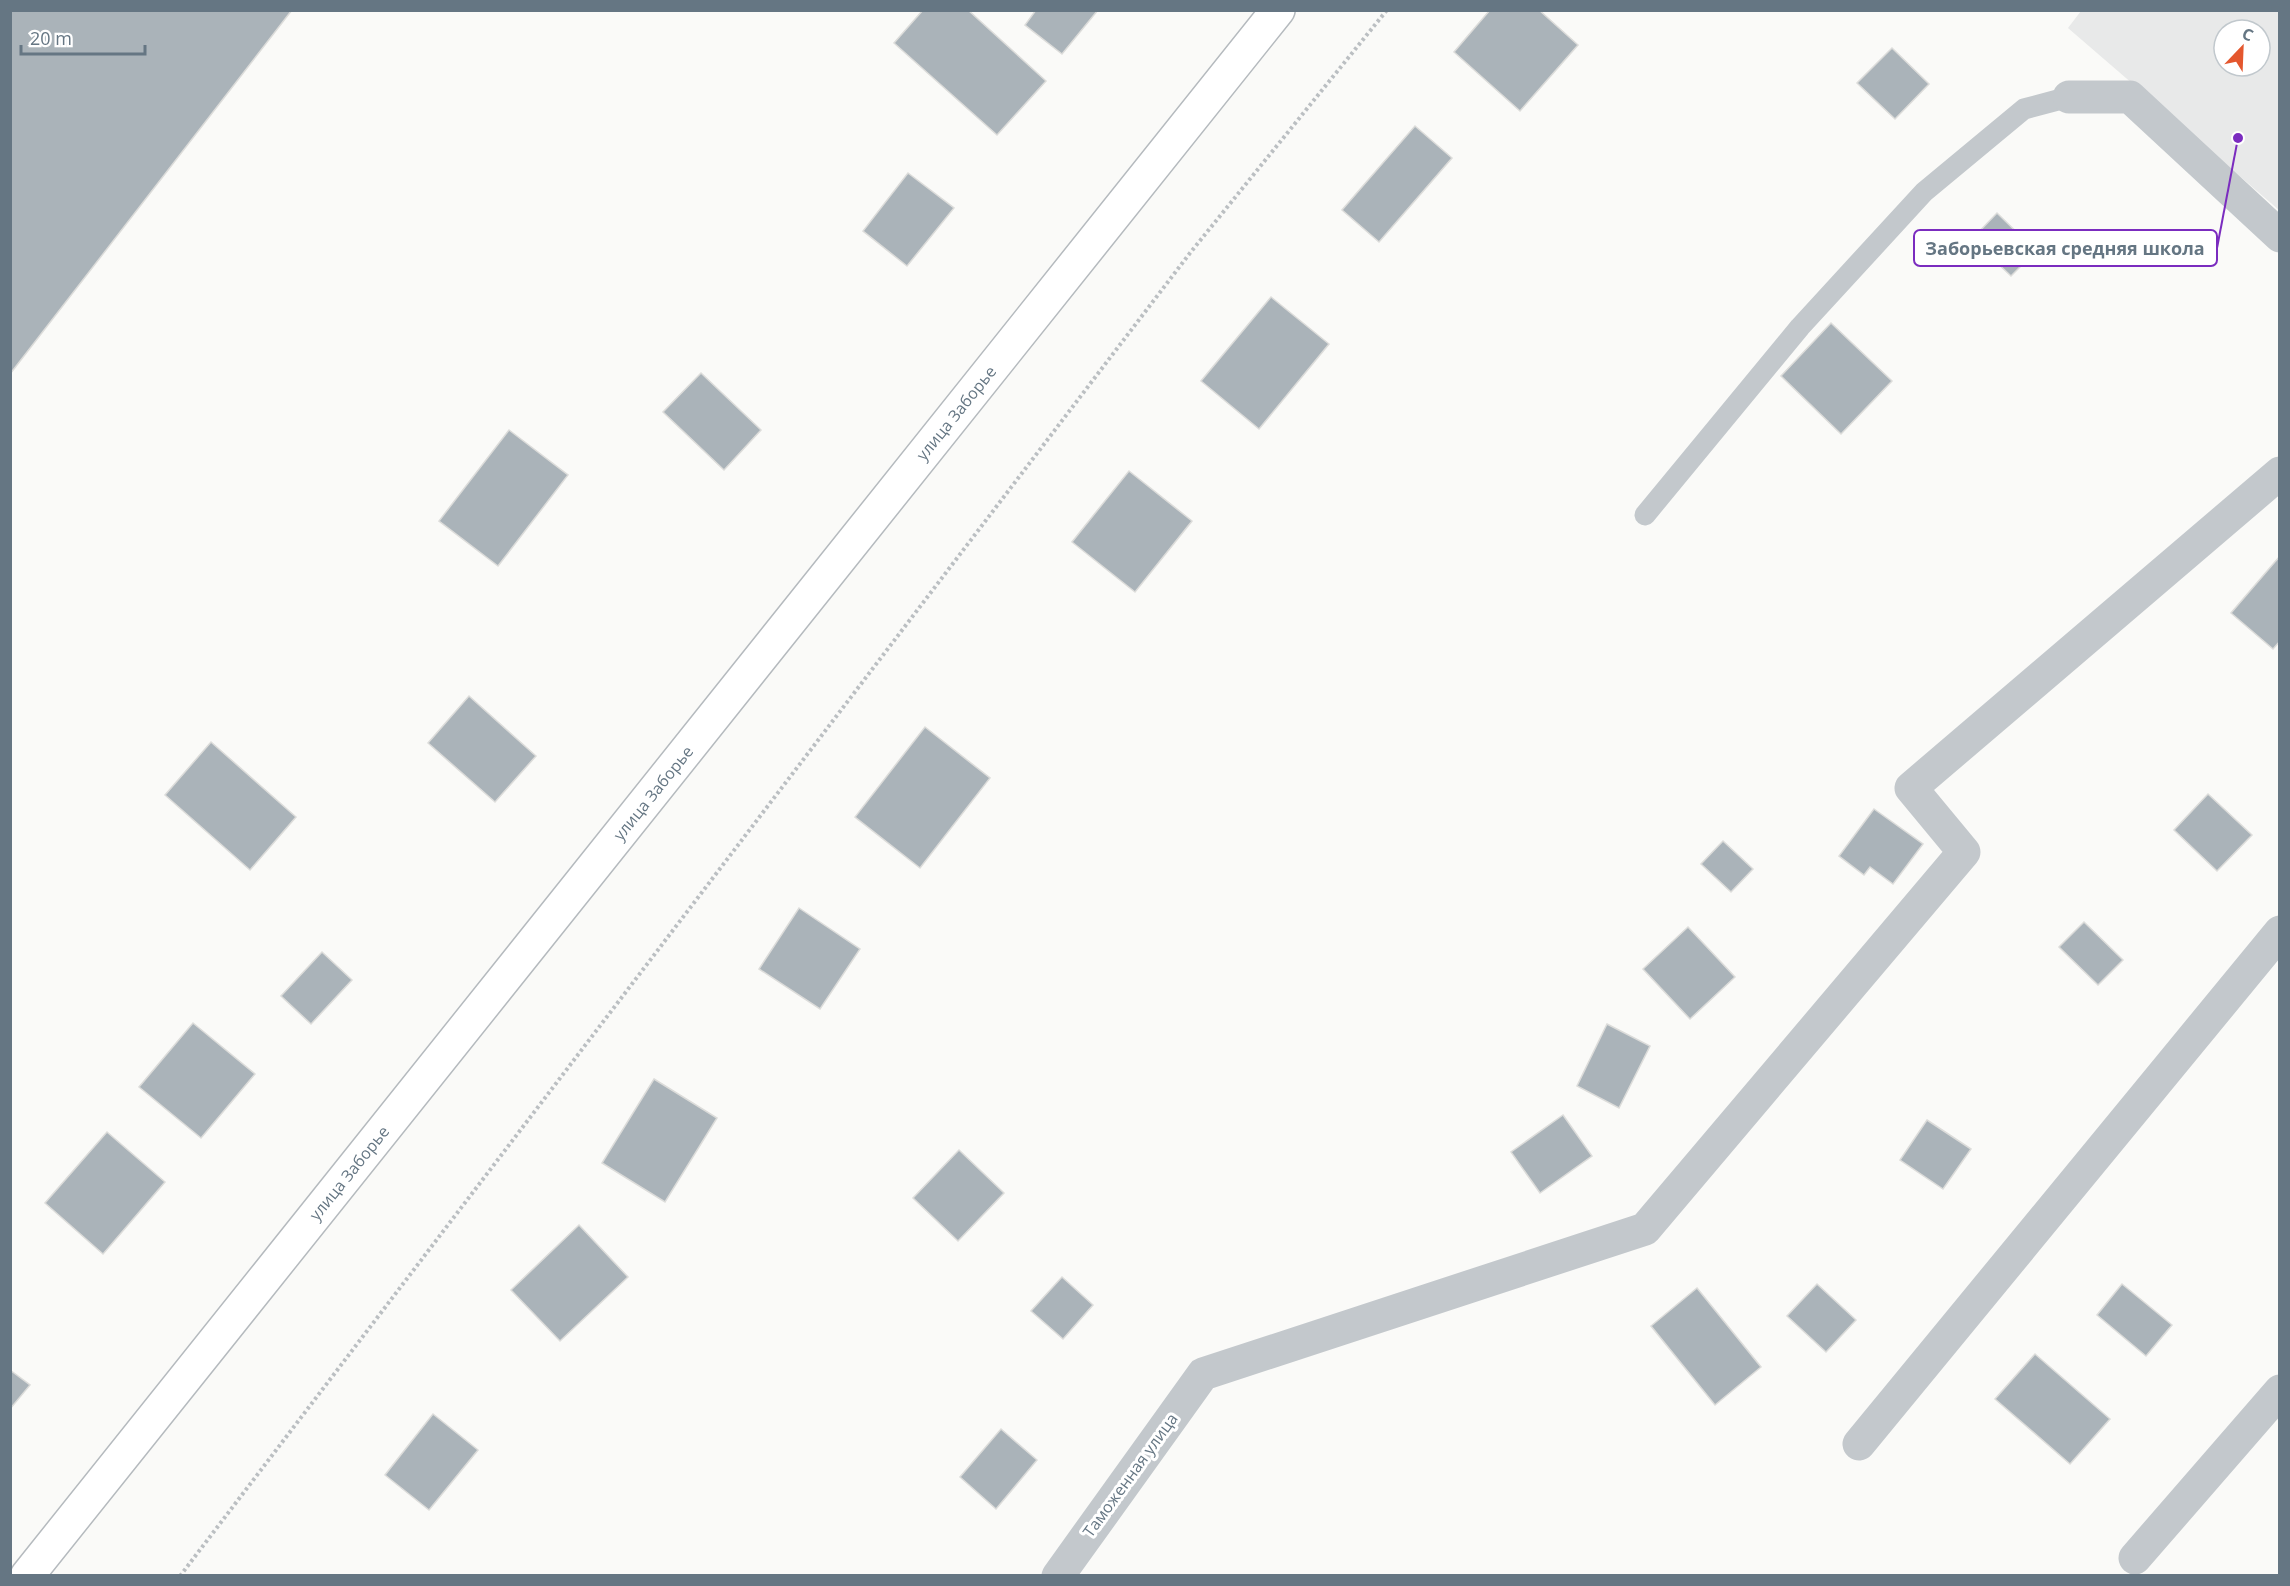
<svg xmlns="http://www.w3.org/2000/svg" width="2290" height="1586" viewBox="0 0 2290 1586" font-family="'Open Sans',sans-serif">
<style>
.built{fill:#e8e9e9;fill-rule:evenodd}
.building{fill:#aab3b9;stroke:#dcdcda;stroke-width:1.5}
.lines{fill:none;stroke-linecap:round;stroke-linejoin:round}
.primary-casing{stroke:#b5babe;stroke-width:36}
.path{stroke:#bbbfc2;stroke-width:4;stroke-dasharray:3 3;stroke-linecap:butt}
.service{stroke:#c3c8cc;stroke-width:21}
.minor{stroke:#c3c8cc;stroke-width:33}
.primary{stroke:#fff;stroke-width:33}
.labels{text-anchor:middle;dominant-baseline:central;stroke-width:6;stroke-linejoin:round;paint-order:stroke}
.street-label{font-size:16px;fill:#657683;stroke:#fff}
.leader{fill:none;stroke:#7b2cbf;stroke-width:2}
.callout-dot{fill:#7b2cbf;stroke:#fff;stroke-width:2}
.callout{fill:#fff;stroke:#7b2cbf;stroke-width:2}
.callout-label{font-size:18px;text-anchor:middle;font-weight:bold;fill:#657683}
</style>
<rect width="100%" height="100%" fill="#fafaf8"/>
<path class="built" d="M2081 11H2279V210L2068 28ZM2224 30H2260V66H2224Z"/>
<g class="building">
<polygon points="10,10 292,10 10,374"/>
<polygon points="923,10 968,10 1046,81 997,135 894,43"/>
<polygon points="1036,10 1098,10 1062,54 1025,25"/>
<polygon points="1490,10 1539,10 1578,45 1520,111 1454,52"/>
<polygon points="1892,48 1929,84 1895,119 1857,83"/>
<polygon points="1415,126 1452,158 1379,242 1342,210"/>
<polygon points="908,173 954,208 907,266 863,231"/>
<polygon points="1997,213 2036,251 2011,276 1972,239"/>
<polygon points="1271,297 1329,344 1259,429 1201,381"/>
<polygon points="1831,323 1892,381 1841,434 1781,376"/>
<polygon points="701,373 761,430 724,470 663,412"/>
<polygon points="509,430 568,475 498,566 439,521"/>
<polygon points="1129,471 1192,521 1135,592 1072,542"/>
<polygon points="2280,556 2280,641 2273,649 2231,613"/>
<polygon points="469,696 536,756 495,802 428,743"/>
<polygon points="925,727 990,778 920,868 855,817"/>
<polygon points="211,742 296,817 250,870 165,795"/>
<polygon points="2208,794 2252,835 2217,871 2174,830"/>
<polygon points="1874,809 1923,844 1893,884 1870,867 1864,875 1839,856"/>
<polygon points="1723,841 1753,869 1731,892 1701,864"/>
<polygon points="799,908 860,949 820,1009 759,969"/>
<polygon points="2084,922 2123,960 2098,985 2059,947"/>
<polygon points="1688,927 1735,977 1690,1019 1643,969"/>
<polygon points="322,952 352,980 311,1024 281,996"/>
<polygon points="193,1023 255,1074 201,1138 139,1087"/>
<polygon points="1607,1024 1650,1046 1619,1108 1577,1086"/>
<polygon points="654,1079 717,1118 665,1202 602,1163"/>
<polygon points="1563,1115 1592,1156 1540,1193 1511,1152"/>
<polygon points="1927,1120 1971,1149 1943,1189 1900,1160"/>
<polygon points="107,1132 165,1182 103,1254 45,1203"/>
<polygon points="959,1150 1004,1193 958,1241 913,1198"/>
<polygon points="579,1225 628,1277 560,1341 511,1290"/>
<polygon points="1062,1277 1093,1305 1063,1339 1031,1311"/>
<polygon points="1817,1284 1856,1320 1826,1352 1787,1316"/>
<polygon points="2122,1284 2172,1325 2146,1356 2097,1315"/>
<polygon points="1697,1288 1761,1367 1715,1405 1651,1326"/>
<polygon points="2035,1354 2110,1419 2070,1464 1995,1399"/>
<polygon points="10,1370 30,1385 10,1409"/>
<polygon points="433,1414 478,1450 429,1510 385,1475"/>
<polygon points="1001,1429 1037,1460 996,1509 960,1477"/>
</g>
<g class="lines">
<g class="primary-casing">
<polyline id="primary" points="27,1576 1278,10"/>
</g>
<polyline class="path" points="180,1576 1190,253 1387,10"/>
<polyline class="service" points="1645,515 1800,327 1924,192 2024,109 2069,97"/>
<g class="minor">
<polyline points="2069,97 2130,97 2280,236"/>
<polyline points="1859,1444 2280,932"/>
<polyline points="2135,1558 2280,1391"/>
<polyline points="1058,1576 1203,1374 1645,1229 1964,852 1911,788 2280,473"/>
</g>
<use href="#primary" class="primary"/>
</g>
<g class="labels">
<g class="street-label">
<text transform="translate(956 413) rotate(-51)">улица Заборье</text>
<text transform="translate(653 793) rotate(-51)">улица Заборье</text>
<text transform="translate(349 1173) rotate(-51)">улица Заборье</text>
<text transform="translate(1130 1475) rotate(-54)">Таможенная улица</text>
</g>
</g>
<path class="leader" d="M2238 138L2217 248"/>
<circle class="callout-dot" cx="2238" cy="138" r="6"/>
<rect class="callout" x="1914" y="230" width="303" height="36" rx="6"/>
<g class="callout-label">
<text x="2065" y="255">Заборьевская средняя школа</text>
</g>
<rect width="2290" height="1586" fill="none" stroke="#657683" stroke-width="24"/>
<g transform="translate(2242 48) rotate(23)"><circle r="28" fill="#ffffff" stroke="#c1c8cd" stroke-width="1.5"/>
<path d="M0-4.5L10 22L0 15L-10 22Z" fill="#e4572e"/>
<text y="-9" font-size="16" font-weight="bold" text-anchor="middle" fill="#657683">С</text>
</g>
<path d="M21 45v9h124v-9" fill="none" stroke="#657683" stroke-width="3"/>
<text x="30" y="45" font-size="18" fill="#657683" stroke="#ffffff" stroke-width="4.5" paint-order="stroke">20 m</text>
</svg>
